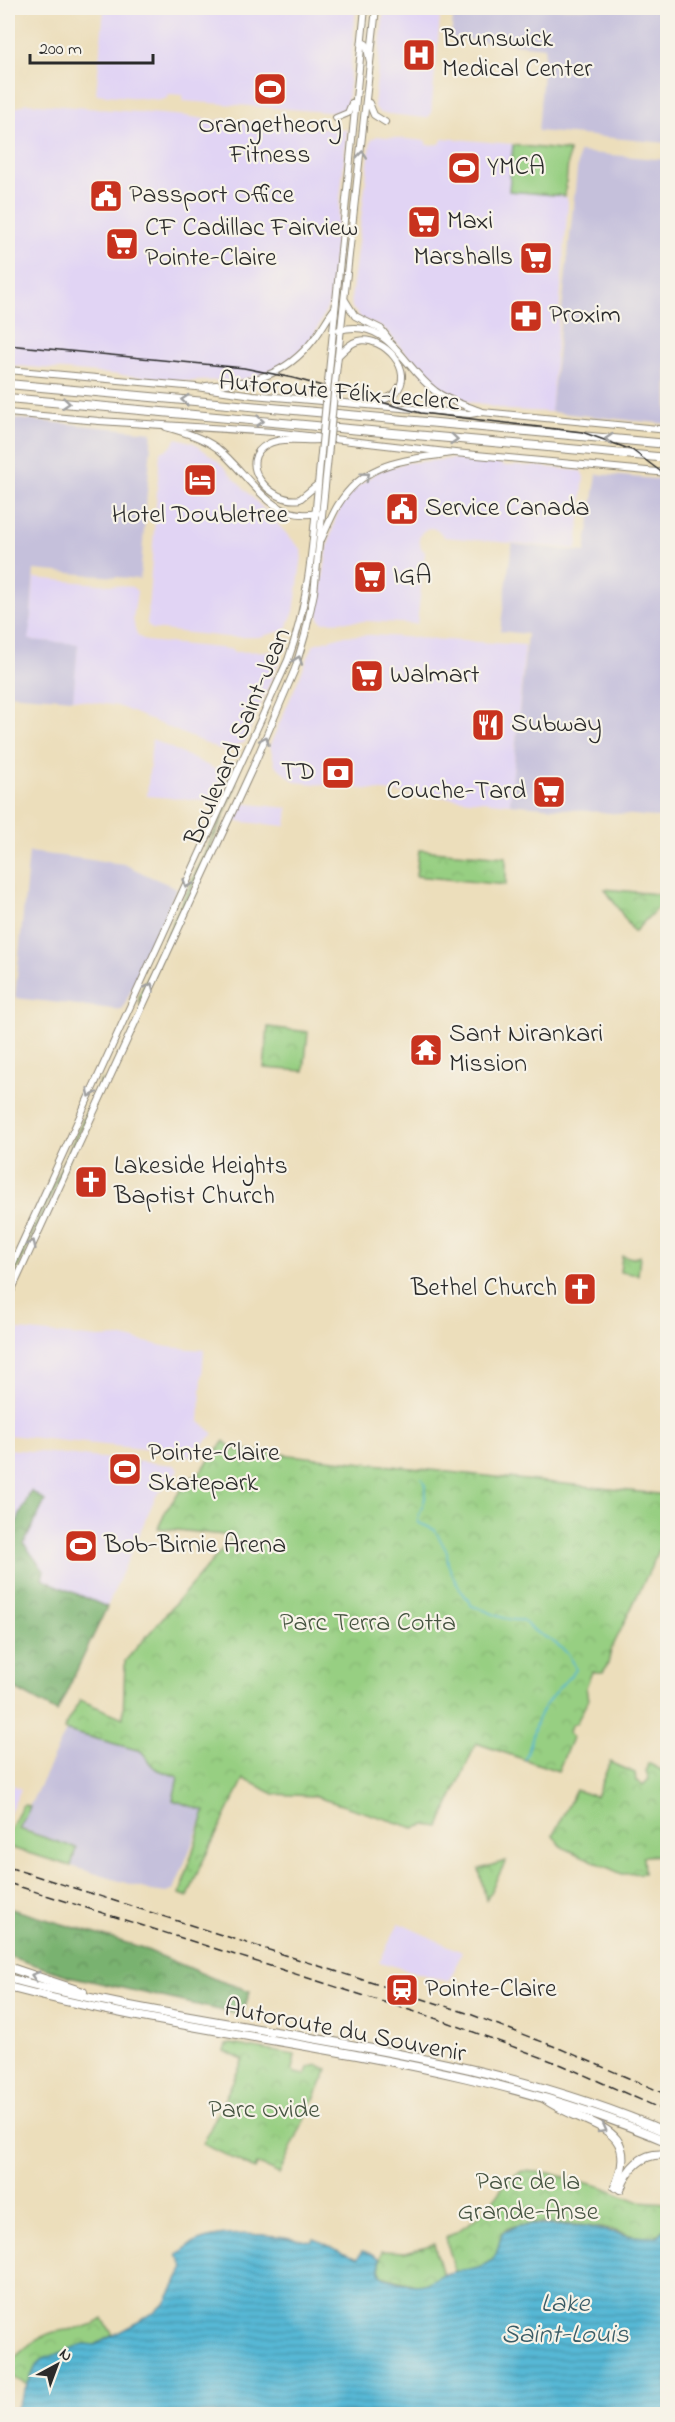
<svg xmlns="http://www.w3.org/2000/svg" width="675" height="2422" viewBox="0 0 675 2422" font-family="'Indie Flower',sans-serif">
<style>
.built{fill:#e1d4f4}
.industrial{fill:#c5c0db}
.green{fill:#97cf82;stroke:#617d56;stroke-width:1.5}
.forest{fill:url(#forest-crowns);stroke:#526e4e;stroke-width:1.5}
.park{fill:url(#park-crowns);stroke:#617d56;stroke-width:1.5}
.water{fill:url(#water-rules);stroke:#417280;stroke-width:1.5}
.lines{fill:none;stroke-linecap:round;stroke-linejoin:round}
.stream{stroke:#57b8d5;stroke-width:1.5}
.secondary-casing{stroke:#8c8473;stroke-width:8}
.highway-casing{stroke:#8c8473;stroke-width:10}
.secondary{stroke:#fff;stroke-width:6}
.highway{stroke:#fff;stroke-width:8}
.tram{stroke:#2b2b2b;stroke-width:1.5}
.rail{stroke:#2b2b2b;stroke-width:1.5;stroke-dasharray:9 4.5;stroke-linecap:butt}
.secondary-bridge-casing{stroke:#8c8473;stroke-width:8;stroke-linecap:butt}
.secondary-bridge{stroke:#fff;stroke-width:6}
.oneway{stroke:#a0a0a0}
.labels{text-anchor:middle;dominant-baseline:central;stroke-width:4.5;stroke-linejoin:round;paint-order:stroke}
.poi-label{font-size:26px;fill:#2b2b2b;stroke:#f7f3e8;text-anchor:start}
.street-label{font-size:26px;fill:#2b2b2b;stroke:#f7f3e8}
.park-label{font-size:26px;fill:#465441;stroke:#f7f3e8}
.water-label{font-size:27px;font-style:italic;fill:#3a5c66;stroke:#f7f3e8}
</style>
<defs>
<pattern id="forest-crowns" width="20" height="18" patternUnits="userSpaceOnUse" patternTransform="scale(1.5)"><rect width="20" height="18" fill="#79b270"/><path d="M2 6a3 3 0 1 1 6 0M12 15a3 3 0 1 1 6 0" fill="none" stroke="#63915c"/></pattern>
<pattern id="park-crowns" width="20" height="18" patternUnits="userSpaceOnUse" patternTransform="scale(1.5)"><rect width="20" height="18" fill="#97cf82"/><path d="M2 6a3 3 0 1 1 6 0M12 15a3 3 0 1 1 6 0" fill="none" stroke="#82b270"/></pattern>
<pattern id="water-rules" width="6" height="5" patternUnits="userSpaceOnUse" patternTransform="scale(1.5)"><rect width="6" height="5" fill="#57b8d5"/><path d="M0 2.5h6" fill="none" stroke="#4896ad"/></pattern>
</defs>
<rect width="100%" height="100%" fill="#f7f3e8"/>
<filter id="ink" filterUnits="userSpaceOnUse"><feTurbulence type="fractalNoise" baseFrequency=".0167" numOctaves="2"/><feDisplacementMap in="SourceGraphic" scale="12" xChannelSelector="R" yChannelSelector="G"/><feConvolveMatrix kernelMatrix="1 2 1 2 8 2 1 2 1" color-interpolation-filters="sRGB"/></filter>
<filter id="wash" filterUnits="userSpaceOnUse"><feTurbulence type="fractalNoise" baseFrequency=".008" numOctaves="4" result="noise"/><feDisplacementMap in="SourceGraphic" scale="24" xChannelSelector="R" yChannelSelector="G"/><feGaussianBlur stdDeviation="1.35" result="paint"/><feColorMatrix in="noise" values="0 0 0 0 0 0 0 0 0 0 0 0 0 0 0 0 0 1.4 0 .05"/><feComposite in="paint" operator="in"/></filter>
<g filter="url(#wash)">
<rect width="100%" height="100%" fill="#ecdebb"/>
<g class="built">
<polygon points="104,8 356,8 347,105 341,113 183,101 182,95 169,94 167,98 161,100 96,94"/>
<polygon points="384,8 441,8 431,114 427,118 380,113 374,106"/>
<polygon points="26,103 186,116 216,121 221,119 347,130 330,302 315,333 306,345 291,359 269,373 239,380 189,381 8,365 8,107 17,108"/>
<polygon points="377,136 426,141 426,145 440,144 443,138 513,144 509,191 566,197 568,205 551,412 508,410 470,402 442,392 424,376 385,329 362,319 352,308 351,298 371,140"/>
<polygon points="177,438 194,443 219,462 301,549 302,556 294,612 285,630 259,637 227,637 152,629 147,624 160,452 170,448"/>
<polygon points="452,459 497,462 505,466 535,466 581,471 584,477 577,549 444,537 437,529 429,528 422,532 419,539 421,548 425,552 417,624 367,621 322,622 319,618 318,608 328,546 335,520 343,502 357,487 378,471 405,463"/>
<polygon points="34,578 132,587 137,591 133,619 135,629 138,636 146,641 230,649 234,652 270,651 277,654 279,662 244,743 239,744 226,752 118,706 73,699 78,644 29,640"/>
<polygon points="371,635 525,645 510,804 295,782 275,765 270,745 314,644 342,636"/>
<polygon points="152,739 219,771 220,788 213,801 147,796"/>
<polygon points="240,803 288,808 286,826 232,821"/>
<polygon points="8,1329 99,1338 123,1337 168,1347 204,1350 199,1421 214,1434 189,1457 182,1453 8,1435"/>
<polygon points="8,1449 174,1465 179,1470 155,1498 107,1607 42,1579 24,1544 45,1502 31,1492 8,1541"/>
<polygon points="8,1782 21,1789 8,1817"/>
<polygon points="399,1923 462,1952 449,1982 379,1962"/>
</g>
<g class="industrial">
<polygon points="454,8 667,8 667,143 538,131 545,47 451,38"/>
<polygon points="579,152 667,160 667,424 551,412"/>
<polygon points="8,418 152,432 140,579 34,570 29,640 78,644 73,699 8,694"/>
<polygon points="597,474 667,480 667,818 510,804 527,634 500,631 512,544 585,552"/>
<polygon points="29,852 124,864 151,877 177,888 122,1010 15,998"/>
<polygon points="66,1731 141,1751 156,1769 178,1777 173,1800 205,1811 174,1890 167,1893 152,1891 71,1866 76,1848 19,1828"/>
</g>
<g class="green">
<polygon points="513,145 569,151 565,196 509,191"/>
<polygon points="237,783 203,864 139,1003 139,996"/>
<polygon points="102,1078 101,1086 8,1289 8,1283"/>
<polygon points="115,1460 136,1463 134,1481 113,1476"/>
<polygon points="25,1805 30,1807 19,1829 76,1848 71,1866 8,1847 8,1835 22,1806"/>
</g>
<g class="forest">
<polygon points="31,1491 45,1501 24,1544 44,1571 42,1579 107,1607 57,1712 8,1685 8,1541"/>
<polygon points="8,1908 140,1947 217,1980 250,1991 242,2015 69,1976 8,1956"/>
</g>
<g class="park">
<polygon points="419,850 506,857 506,885 416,876"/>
<polygon points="605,889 667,895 667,898 634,932"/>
<polygon points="268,1027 308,1032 304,1071 264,1068"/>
<polygon points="640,1255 638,1275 620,1272 622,1256 633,1258"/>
<path d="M224 1441 233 1449 667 1495V1534L611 1650 608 1664 603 1672H592L586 1687 588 1700 577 1722 571 1726 569 1732 572 1738 558 1771 476 1743 439 1827 426 1825 414 1828 313 1796 274 1794 244 1779 199 1869 188 1897 180 1894 205 1811 173 1800 178 1777 156 1769 141 1751 64 1730C67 1719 75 1711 80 1700L123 1718 125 1661 234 1536 158 1528 167 1509 190 1478 198 1475Z"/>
<polygon points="610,1762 635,1773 636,1781 643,1785 649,1779 646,1771 648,1763 667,1773 667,1855 643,1856 644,1873 622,1874 562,1847 553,1835 576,1790 596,1797"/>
<polygon points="506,1861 486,1900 479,1869"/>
<path d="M231 2044 295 2055 292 2070 295 2073 306 2075 309 2068C317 2063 321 2067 328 2069L279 2174 257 2164 255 2169 203 2144 243 2060 224 2051 226 2045Z"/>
<path d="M523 2171 549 2173 603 2187 637 2201 667 2203V2226C663 2231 659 2235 653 2236 639 2239 625 2233 612 2230 588 2225 519 2217 502 2232 499 2240 499 2249 495 2256 488 2266 466 2272 455 2272L446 2238C460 2230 474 2221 486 2209 499 2196 504 2178 523 2171Z"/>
<polygon points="434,2244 443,2275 429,2283 416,2285 381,2276 380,2259 382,2251 406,2252"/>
<path d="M103 2319 113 2335 95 2345 84 2344 36 2366 28 2385 8 2375V2364C22 2351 34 2338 54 2332 71 2328 88 2330 103 2319Z"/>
</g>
<path class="water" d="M519 2225 584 2226 629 2236 649 2237 657 2236 667 2226V2414H14L36 2366 41 2360 84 2344 95 2345 138 2322 165 2304 184 2268 177 2255C182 2251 187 2247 192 2244 221 2229 281 2234 312 2242L314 2239C329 2245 341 2253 358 2258L362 2251 373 2254 380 2259V2273L384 2278C394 2280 406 2285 415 2285 430 2285 434 2277 445 2274 459 2269 480 2271 493 2259 499 2252 499 2241 502 2233Z"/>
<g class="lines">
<path class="stream" d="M422 1479C432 1497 420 1504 418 1520L419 1523 435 1530 447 1552 448 1564 455 1581 472 1606C489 1610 503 1622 522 1620 526 1623 529 1628 533 1630 550 1640 571 1649 576 1670 565 1681 547 1700 540 1714 533 1726 532 1745 525 1759"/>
</g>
</g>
<g filter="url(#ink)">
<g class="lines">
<g class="secondary-casing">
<g id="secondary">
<polyline points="362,42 366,44 370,62"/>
<polyline points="369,103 374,115 385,122"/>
<polyline points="336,118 348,113 352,103"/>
<polyline points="345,300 355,316 381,329 388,338"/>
<path d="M339 330C389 317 403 367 435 391 449 402 466 405 482 412"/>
<path d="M339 355C345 349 350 343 358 341 383 335 417 372 395 393 388 400 378 402 369 405"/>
<polyline points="8,370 196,387 253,395 470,414 482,412 668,430"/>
<polyline points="328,382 365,8"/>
<polyline points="335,383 376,8"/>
<path d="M206 386C252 382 284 378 314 339 322 329 327 318 335 308"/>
<polyline points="8,413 99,421 273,432 455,453 668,473"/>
<path d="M166 427C183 432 202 437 217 448 249 473 269 523 317 513"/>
<path d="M318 484 300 499C271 505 234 461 268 444 281 437 304 441 319 440"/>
<path d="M322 538C327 527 332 515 338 505 366 460 405 461 451 453"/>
<path d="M8 1274 288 660C312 594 314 522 321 453"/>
<polyline points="8,1298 253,767 295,669 305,635 314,593 328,457"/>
</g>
</g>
<g class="highway-casing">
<g id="highway">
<polyline points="8,384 668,444"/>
<polyline points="8,398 668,458"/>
<polyline points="8,1967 83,1992"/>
<path d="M8 1978C226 2037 458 2041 668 2133"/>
<path d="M8 1987C227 2045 456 2051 668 2142"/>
<path d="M545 2099C583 2127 644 2123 615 2187"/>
<path d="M620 2189C628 2168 642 2151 668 2155"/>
</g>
</g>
<use href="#secondary" class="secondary"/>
<use href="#highway" class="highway"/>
<polyline class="tram" points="8,345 244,368 293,378 421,413 582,432 632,450 668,477"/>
<g class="rail">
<polyline points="8,1867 467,2013 561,2049 668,2095"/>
<polyline points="8,1883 447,2022 562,2065 668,2112"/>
</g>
<g class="secondary-bridge-casing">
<g id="secondary-bridge">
<polyline points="321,453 328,382"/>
<polyline points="328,457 335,383"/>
</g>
</g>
<use href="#secondary-bridge" class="secondary-bridge"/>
</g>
<defs><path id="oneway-chevron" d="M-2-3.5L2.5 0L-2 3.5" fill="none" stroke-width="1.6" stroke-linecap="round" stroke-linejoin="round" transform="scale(1.5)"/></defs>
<g class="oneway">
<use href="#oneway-chevron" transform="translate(362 155) rotate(-84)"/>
<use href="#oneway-chevron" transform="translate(185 400) rotate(-175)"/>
<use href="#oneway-chevron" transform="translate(66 403) rotate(5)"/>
<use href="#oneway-chevron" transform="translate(260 421) rotate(5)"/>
<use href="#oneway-chevron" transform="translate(454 439) rotate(5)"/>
<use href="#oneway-chevron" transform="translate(609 439) rotate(-175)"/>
<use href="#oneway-chevron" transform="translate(366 476) rotate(-37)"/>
<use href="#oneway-chevron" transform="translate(298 660) rotate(-71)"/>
<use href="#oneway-chevron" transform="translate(265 740) rotate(-67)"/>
<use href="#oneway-chevron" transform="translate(187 884) rotate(115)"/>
<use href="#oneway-chevron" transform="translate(150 987) rotate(-66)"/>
<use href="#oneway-chevron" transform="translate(91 1093) rotate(115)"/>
<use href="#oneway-chevron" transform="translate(32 1244) rotate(-65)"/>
<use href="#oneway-chevron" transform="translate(35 1976) rotate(-163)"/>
<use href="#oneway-chevron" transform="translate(603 2129) rotate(29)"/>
</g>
</g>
<defs>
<g id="hospital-square" transform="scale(1.725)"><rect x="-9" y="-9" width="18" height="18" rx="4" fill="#c8321e" stroke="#f7f3e8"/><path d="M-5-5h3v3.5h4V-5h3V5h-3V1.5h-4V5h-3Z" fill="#fff"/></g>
<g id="stadium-square" transform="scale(1.725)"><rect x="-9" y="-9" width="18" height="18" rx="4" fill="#c8321e" stroke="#f7f3e8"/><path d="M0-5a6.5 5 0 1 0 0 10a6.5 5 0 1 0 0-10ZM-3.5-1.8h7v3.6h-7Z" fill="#fff"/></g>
<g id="civic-square" transform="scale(1.725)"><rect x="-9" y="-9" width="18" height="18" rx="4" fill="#c8321e" stroke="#f7f3e8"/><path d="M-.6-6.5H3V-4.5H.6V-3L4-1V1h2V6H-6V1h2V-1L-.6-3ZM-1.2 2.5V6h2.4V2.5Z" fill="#fff"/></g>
<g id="supermarket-square" transform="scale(1.725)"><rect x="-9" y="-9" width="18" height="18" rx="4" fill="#c8321e" stroke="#f7f3e8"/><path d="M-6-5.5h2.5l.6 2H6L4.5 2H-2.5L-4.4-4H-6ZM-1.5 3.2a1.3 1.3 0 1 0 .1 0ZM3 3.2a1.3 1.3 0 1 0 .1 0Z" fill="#fff"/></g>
<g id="pharmacy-square" transform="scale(1.725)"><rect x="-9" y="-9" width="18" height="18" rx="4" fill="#c8321e" stroke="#f7f3e8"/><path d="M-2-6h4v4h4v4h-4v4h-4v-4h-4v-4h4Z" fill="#fff"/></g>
<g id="hotel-square" transform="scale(1.725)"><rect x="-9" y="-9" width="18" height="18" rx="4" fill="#c8321e" stroke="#f7f3e8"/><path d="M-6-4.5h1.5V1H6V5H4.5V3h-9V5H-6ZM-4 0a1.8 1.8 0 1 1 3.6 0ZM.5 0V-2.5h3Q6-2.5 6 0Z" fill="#fff"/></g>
<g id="restaurant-square" transform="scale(1.725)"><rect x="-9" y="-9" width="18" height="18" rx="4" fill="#c8321e" stroke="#f7f3e8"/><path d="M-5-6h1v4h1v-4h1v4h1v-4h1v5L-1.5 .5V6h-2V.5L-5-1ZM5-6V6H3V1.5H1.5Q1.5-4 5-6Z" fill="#fff"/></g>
<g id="bank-square" transform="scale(1.725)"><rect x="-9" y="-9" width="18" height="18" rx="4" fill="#c8321e" stroke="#f7f3e8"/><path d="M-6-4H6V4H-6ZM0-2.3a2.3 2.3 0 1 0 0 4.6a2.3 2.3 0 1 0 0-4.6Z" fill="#fff"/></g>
<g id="temple-square" transform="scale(1.725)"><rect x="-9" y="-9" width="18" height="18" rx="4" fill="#c8321e" stroke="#f7f3e8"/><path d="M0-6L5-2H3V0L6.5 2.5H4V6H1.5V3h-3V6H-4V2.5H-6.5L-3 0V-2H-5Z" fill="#fff"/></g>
<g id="church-square" transform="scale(1.725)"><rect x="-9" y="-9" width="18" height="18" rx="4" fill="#c8321e" stroke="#f7f3e8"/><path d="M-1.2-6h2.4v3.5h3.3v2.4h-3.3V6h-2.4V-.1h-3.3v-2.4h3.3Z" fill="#fff"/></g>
<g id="station-square" transform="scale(1.725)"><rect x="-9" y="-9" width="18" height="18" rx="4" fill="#c8321e" stroke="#f7f3e8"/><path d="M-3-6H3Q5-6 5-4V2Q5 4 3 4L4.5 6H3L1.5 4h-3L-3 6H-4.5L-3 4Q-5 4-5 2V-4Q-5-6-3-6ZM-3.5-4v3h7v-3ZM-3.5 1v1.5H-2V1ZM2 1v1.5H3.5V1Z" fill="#fff"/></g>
</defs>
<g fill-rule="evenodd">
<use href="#hospital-square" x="419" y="55"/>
<use href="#stadium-square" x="270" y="89"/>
<use href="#stadium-square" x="464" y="168"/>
<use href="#civic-square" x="106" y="196"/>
<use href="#supermarket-square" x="424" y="222"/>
<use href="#supermarket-square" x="122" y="244"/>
<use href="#supermarket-square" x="536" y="258"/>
<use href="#pharmacy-square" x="526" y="316"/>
<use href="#hotel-square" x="200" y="480"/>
<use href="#civic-square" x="402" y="509"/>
<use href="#supermarket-square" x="370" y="577"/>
<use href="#supermarket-square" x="367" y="676"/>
<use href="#restaurant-square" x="488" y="725"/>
<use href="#bank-square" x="338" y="773"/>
<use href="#supermarket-square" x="549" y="792"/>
<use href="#temple-square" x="426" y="1050"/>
<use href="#church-square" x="91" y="1182"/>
<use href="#church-square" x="580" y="1289"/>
<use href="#stadium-square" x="125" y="1469"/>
<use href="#stadium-square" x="81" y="1546"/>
<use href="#station-square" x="402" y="1990"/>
</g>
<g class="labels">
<g class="poi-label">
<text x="442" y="40">Brunswick<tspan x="442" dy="30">Medical Center</tspan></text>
<text x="270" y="126" text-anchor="middle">Orangetheory<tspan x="270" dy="30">Fitness</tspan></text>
<text x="487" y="168">YMCA</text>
<text x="129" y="196">Passport Office</text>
<text x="447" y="222">Maxi</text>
<text x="145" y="229">CF Cadillac Fairview<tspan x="145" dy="30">Pointe-Claire</tspan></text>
<text x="513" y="258" text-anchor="end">Marshalls</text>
<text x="549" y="316">Proxim</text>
<text x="425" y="509">Service Canada</text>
<text x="200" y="516" text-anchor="middle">Hotel Doubletree</text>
<text x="393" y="577">IGA</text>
<text x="390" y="676">Walmart</text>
<text x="511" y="725">Subway</text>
<text x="315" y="773" text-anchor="end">TD</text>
<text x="526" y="792" text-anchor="end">Couche-Tard</text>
<text x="449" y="1035">Sant Nirankari<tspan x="449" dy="30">Mission</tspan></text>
<text x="114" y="1167">Lakeside Heights<tspan x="114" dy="30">Baptist Church</tspan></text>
<text x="557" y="1289" text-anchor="end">Bethel Church</text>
<text x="148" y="1454">Pointe-Claire<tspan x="148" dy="30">Skatepark</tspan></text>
<text x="104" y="1546">Bob-Birnie Arena</text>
<text x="425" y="1990">Pointe-Claire</text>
</g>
<g class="street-label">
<text transform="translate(339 393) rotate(5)">Autoroute Félix-Leclerc</text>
<text transform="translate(239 737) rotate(-67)">Boulevard Saint-Jean</text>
<text transform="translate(345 2032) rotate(11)">Autoroute du Souvenir</text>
</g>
<g class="park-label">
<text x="368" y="1624">Parc Terra Cotta</text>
<text x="264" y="2111">Parc Ovide</text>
<text x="528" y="2183">Parc de la<tspan x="528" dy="30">Grande-Anse</tspan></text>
</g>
<g class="water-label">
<text x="565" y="2304">Lake<tspan x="565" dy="31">Saint-Louis</tspan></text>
</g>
</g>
<rect width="675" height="2422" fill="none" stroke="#f7f3e8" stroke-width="30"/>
<g transform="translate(57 2365) rotate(41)" stroke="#f7f3e8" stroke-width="4.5" paint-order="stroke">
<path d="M0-4.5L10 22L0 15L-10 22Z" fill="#2b2b2b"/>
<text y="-9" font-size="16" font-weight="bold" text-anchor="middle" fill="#2b2b2b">N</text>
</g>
<path d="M30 54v9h123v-9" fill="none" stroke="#2b2b2b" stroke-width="3"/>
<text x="39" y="54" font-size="18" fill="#2b2b2b" stroke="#f7f3e8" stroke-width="4.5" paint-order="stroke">200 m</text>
</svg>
